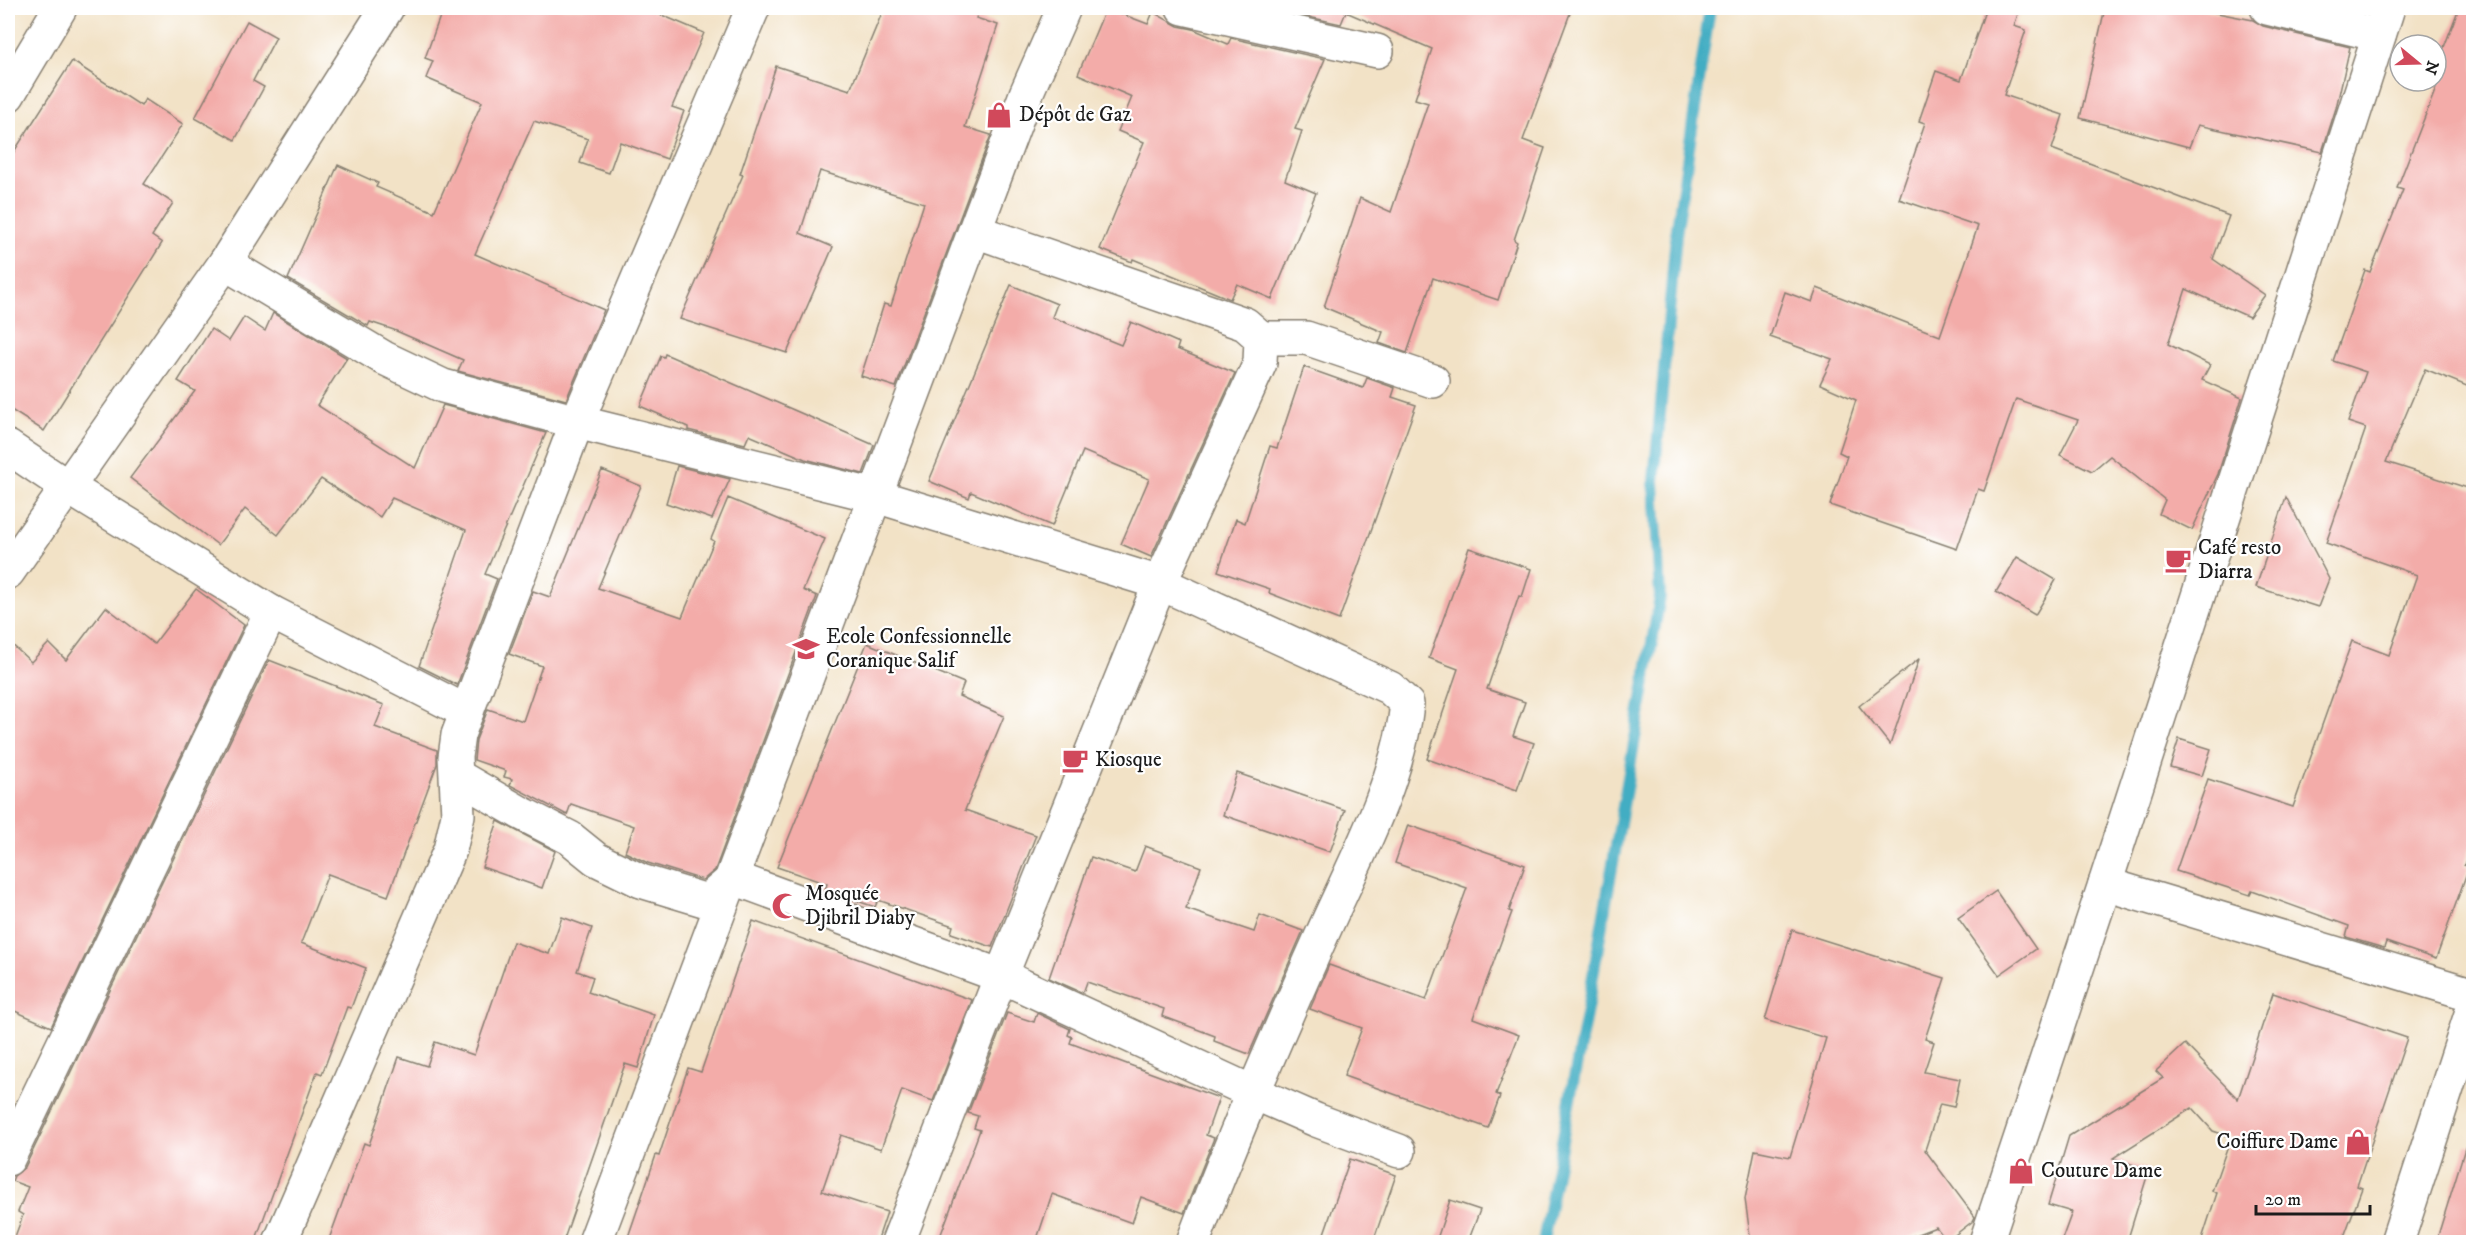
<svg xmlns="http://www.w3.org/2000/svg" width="2481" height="1250" viewBox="0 0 2481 1250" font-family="'IM FELL DW Pica',serif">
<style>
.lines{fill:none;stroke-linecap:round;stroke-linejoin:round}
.stream{stroke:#43adc3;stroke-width:12}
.building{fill:#f3aca9}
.minor-casing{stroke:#877f71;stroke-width:36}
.minor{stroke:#fff;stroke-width:33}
.labels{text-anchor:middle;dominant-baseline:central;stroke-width:4.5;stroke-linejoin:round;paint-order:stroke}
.poi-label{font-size:21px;fill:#1c1c1c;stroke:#fff;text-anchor:start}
</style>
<rect width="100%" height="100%" fill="#fff"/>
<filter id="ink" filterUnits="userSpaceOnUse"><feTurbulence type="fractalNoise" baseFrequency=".0167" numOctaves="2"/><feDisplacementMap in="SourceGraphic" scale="12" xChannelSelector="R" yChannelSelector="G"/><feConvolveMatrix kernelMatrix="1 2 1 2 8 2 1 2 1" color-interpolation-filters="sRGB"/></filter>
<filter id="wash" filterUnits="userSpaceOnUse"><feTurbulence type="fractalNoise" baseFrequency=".008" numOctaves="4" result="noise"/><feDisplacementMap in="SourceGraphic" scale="24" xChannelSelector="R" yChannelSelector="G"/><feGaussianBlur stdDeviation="1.35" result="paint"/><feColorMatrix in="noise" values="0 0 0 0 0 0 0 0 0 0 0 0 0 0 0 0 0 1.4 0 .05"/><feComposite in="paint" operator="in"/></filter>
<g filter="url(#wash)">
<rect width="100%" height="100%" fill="#f2e2c6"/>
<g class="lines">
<polyline class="stream" points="1543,1242 1588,1004 1660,597 1654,481 1676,235 1710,8"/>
</g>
<g id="blocks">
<g class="building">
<polygon points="443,8 645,8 704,33 672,107 684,111 667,159 620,142 609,173 580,163 588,139 534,121 475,254 604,310 566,400 458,371 463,360 394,330 370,322 368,326 288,279 338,165 378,183 376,187 434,212 482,102 426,78 433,61 425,58"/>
<polygon points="884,8 980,8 976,18 998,25 965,127 991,135 896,387 861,376 884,304 891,306 924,203 820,171 800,233 833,247 787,353 680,319 743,175 740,174 776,66 850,90"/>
<polygon points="1106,8 1148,24 1153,12 1178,26 1193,29 1228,44 1231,38 1325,59 1295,129 1302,131 1285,180 1316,193 1272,299 1237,284 1230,299 1133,259 1132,262 1100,249 1144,142 1118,131 1132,97 1078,74"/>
<polygon points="1267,8 1572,8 1523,140 1545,148 1514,240 1517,242 1498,300 1433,278 1407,353 1379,343 1383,332 1324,307 1360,198 1391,212 1428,103 1415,99 1432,49 1346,12 1341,24"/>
<polygon points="1986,8 2020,8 2014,26 2026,30 2004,95 2063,115 2052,149 2229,216 2213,259 2265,295 2249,317 2186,289 2168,344 2210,365 2202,380 2242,398 2218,474 2192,530 2159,514 2165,500 2110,456 2092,471 2060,455 2078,420 2016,399 1984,491 1978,489 1957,549 1830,505 1847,456 1839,452 1856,400 1820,384 1832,359 1770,337 1785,292 1812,302 1817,288 1940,336 1978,226 1899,199 1925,123 1919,121 1936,71 1961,80"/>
<polygon points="2105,8 2192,8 2253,20 2263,26 2350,47 2336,108 2322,152 2198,125 2189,147 2080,118"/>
<polygon points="2459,8 2474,8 2474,389 2425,369 2386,462 2474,490 2474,839 2464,865 2469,867 2436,959 2386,942 2384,948 2346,937 2349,926 2252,891 2250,895 2176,871 2208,779 2293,807 2352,641 2389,655 2417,575 2326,543 2366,428 2348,422 2366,372 2333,361 2365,270 2370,272 2403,190 2397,188 2436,88 2436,68"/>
<polygon points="247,21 276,37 253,81 264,87 235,140 195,118"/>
<polygon points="72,61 141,106 145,99 183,124 144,184 173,203 152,236 162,243 44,431 8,408 8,161"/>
<polygon points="1011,285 1057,304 1052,317 1121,345 1131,322 1179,343 1177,349 1235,373 1151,557 1121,544 1149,479 1083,451 1052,526 971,492 969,498 929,481"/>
<polygon points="273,313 347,358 317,405 415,468 443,405 546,433 485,574 497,579 457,685 419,666 466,530 392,498 380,517 321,479 278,535 245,509 218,545 130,478 195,391 178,381 211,329 229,341 244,317 265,331"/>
<polygon points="665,354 874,445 863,474 805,459 749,435 745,444 688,430 688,427 640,406 661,356 664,357"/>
<polygon points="1304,367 1363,388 1367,378 1395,388 1392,397 1416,405 1339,620 1269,593 1270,589 1218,571 1236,519 1245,523 1270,446 1277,448"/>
<polygon points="677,466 730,479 712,519 666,503"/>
<polygon points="602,470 641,486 598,588 682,617 714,541 711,539 728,498 825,539 803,590 817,596 715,870 703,880 648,863 625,852 634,826 571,804 567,815 510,785 512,779 504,777 506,771 474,760 476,740 488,709 523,721 542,666 509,654 533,591 550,597"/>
<polygon points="2286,497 2329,579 2318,607 2256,587"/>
<polygon points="1469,548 1531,569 1522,597 1519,596 1487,689 1525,702 1513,736 1534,743 1517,790 1427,759 1458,669 1429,658"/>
<polygon points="2017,557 2056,580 2035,615 1996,592"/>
<polygon points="196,589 244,625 51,1027 8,1008 8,641 31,662 49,643 66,660 106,607 154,644"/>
<polygon points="867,643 964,683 959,696 1004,716 965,810 1036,835 992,947 951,933 953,926 878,900 875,907 825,890 827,884 777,867"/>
<polygon points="1919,659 1890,745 1859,706"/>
<polygon points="269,660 384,705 375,727 437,750 437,764 388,896 328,874 301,943 366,968 351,1008 347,1007 322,1074 317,1072 255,1242 13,1242 23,1215 18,1212 28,1187 12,1181 14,1176 25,1167"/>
<polygon points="2179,739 2211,749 2202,776 2170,767"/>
<polygon points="1237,773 1345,810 1330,852 1223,815"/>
<polygon points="498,821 555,851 542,888 482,867"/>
<polygon points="1408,825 1525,865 1509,911 1512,912 1473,1018 1519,1035 1496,1094 1500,1096 1488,1128 1344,1076 1362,1028 1310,1009 1329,965 1426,1000 1467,888 1395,863"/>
<polygon points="1145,846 1201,867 1186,909 1254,932 1260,915 1303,931 1249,1054 1214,1041 1215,1036 1162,1016 1164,1009 1087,982 1083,993 1049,978 1091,857 1135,872"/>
<polygon points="1996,891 2036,949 1999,975 1958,918"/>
<polygon points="562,917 592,928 577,971 593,977 588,992 654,1015 638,1068 625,1064 563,1242 328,1242 364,1143 369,1145 399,1057 427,1066 435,1042 474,1055 513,942 549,954"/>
<polygon points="753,921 972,1000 933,1101 902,1090 881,1149 841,1135 822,1191 887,1212 877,1242 645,1242 628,1237 656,1155 659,1156 688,1068 701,1072"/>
<polygon points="1792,930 1945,978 1925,1039 1934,1042 1924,1072 1960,1079 1954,1107 1940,1104 1925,1150 1975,1217 1973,1221 1947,1241 1936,1227 1897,1242 1751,1242 1745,1199 1755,1150 1790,1157 1826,1038 1765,1020"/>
<polygon points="2273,993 2407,1038 2357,1186 2362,1188 2342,1242 2201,1242 2217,1193 2212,1191 2231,1137 2213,1131 2192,1108 2113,1158 2149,1170 2127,1242 2061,1242 2072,1212 2048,1205 2069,1136 2163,1078 2156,1071 2185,1044 2238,1099"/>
<polygon points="1007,1013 1034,1022 1037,1013 1070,1029 1068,1035 1072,1037 1070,1043 1219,1098 1206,1135 1214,1138 1184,1213 1141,1197 1132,1223 1052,1194 1036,1242 938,1242 980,1130 974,1128 978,1116 968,1113"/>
<polygon points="2466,1145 2474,1146 2474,1242 2436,1242"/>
<polygon points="1350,1159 1396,1175 1373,1242 1321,1242"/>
<polygon points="1450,1200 1480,1210 1468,1242 1436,1242"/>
</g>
</g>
</g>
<g filter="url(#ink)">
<use href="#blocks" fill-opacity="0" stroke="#877f71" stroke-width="1.5"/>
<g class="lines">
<g class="minor-casing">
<g id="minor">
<polyline points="1183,8 1377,51"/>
<polyline points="2267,8 2379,35"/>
<polyline points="8,95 60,8"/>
<path d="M225 263 384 358 443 386 577 422 876 496 1160 583 1390 688 1407 704C1399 782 1353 865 1321 937 1276 1038 1232 1139 1193 1242"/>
<polyline points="1261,338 1306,338 1433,381"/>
<polyline points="8,447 66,486 271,612 467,712"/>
<polyline points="8,572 225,263 387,8"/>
<polyline points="457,776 519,812 570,838 596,859 641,881 707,901 734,878 1001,976 1252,1092 1316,1120 1399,1151"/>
<polyline points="2105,884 2474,995"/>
<polyline points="8,1159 271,612"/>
<polyline points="280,1242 450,850 458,815 455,757 458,735 577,422 753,8"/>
<polyline points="595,1242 1026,94 1064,8"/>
<polyline points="898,1242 1001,976 1160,583 1260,363 1261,338 1245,324 975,231"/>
<polyline points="1986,1242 2105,884 2388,8"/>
<polyline points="2397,1242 2474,1005"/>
</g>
</g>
<use href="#minor" class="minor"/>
</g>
</g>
<defs>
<g id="shop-bare" transform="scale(2.07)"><path d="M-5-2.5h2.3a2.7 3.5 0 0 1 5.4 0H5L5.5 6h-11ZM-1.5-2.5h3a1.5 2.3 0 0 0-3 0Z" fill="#d1495b" stroke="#fff" stroke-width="2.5" paint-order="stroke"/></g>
<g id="cafe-bare" transform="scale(2.07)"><path d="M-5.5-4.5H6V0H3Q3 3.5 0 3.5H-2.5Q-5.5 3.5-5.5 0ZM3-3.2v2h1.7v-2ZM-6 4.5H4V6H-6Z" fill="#d1495b" stroke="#fff" stroke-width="2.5" paint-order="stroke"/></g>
<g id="school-bare" transform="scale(2.07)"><path d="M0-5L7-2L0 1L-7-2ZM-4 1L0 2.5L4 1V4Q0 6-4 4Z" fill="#d1495b" stroke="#fff" stroke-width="2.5" paint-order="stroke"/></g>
<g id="mosque-bare" transform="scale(2.07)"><path d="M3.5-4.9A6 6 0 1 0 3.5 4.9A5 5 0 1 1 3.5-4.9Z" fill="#d1495b" stroke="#fff" stroke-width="2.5" paint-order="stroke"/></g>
</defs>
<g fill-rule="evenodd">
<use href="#shop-bare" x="999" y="115"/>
<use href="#cafe-bare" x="2178" y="560"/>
<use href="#school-bare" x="806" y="649"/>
<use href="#cafe-bare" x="1075" y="760"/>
<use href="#mosque-bare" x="785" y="906"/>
<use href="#shop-bare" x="2358" y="1142"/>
<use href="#shop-bare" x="2021" y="1171"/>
</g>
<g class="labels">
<g class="poi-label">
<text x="1019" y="115">Dépôt de Gaz</text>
<text x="2198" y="548">Café resto<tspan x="2198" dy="24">Diarra</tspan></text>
<text x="826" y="637">Ecole Confessionnelle<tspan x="826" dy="24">Coranique Salif</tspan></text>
<text x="1095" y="760">Kiosque</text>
<text x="805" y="894">Mosquée<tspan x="805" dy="24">Djibril Diaby</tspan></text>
<text x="2338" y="1142" text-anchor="end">Coiffure Dame</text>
<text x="2041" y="1171">Couture Dame</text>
</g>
</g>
<rect width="2481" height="1250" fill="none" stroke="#fff" stroke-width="30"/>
<g transform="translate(2418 63) rotate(109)"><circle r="28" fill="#ffffff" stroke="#a4a4a4" stroke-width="1.5"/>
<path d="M0-4.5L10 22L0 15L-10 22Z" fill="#d1495b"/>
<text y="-9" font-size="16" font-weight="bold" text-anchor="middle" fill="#1c1c1c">N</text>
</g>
<path d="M2256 1205v9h114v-9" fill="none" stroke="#1c1c1c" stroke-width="3"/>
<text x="2265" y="1205" font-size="18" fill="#1c1c1c" stroke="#ffffff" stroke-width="4.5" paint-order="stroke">20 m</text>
</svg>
